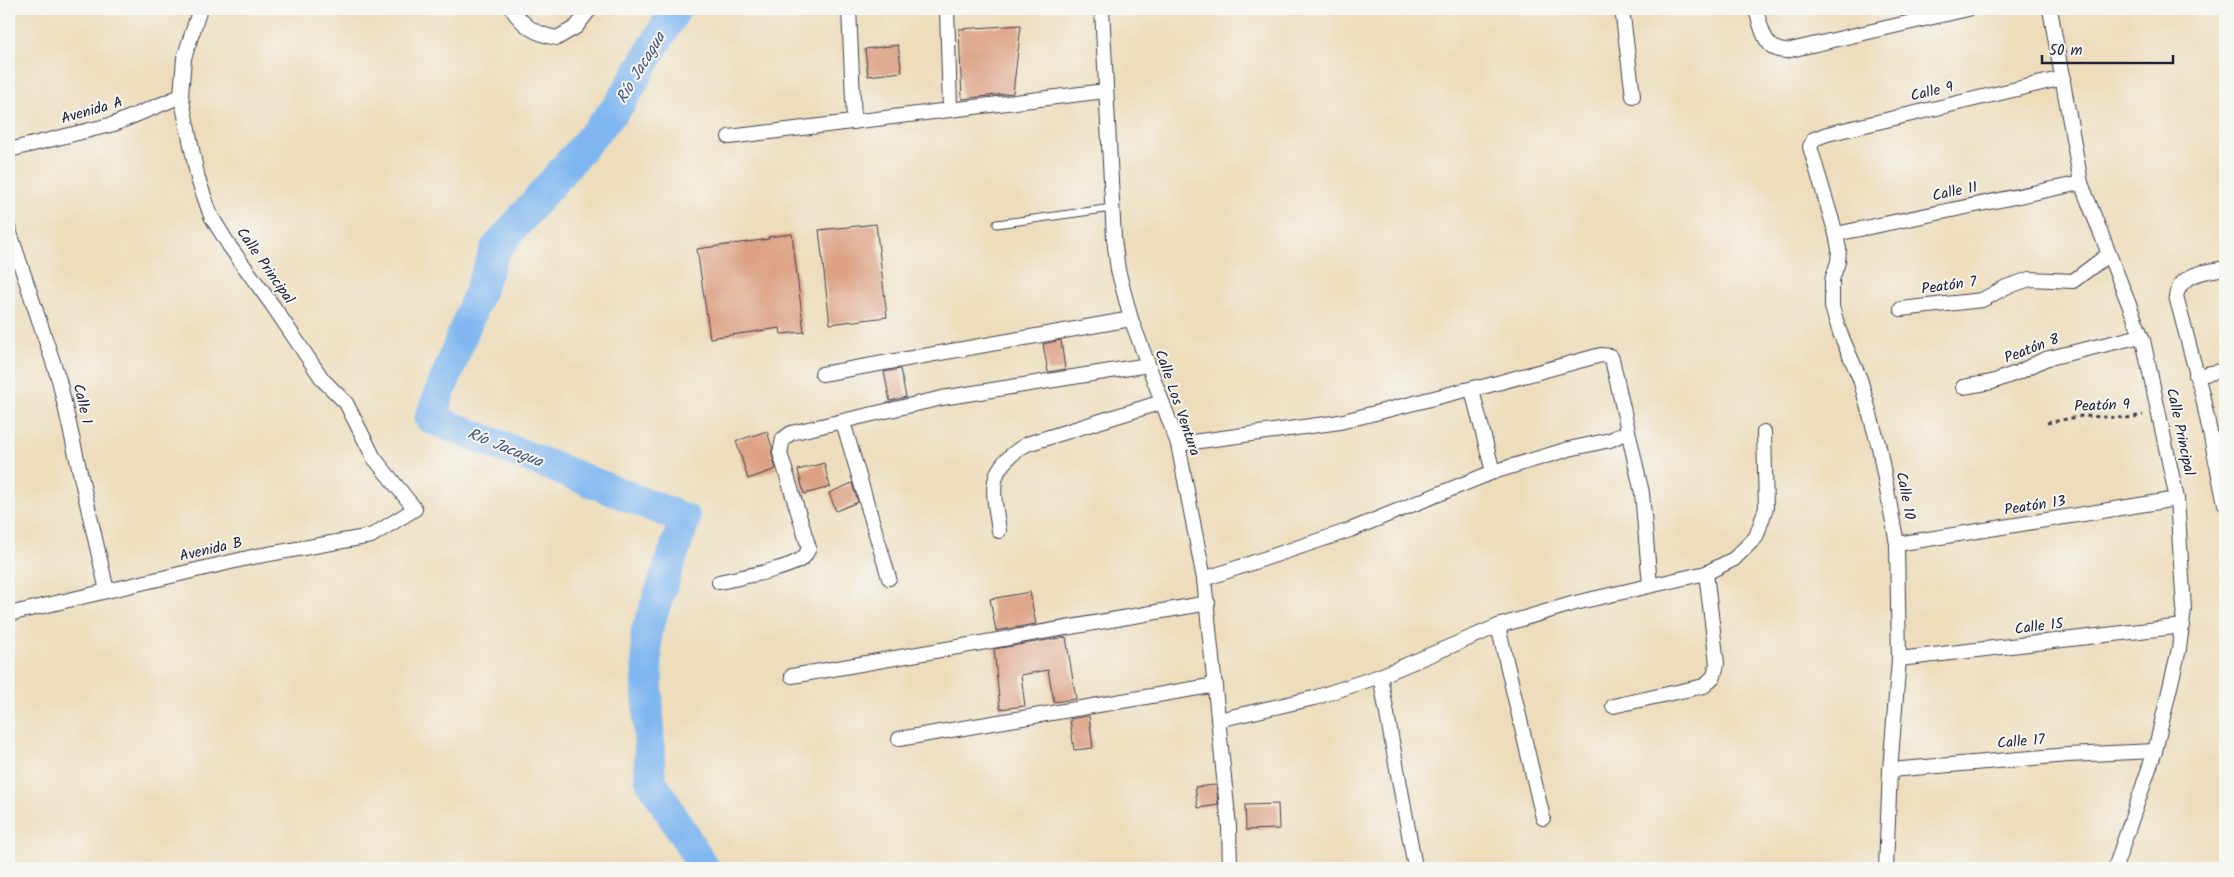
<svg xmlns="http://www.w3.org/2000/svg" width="2234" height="877" viewBox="0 0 2234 877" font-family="Kalam,sans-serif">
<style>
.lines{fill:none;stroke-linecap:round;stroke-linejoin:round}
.river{stroke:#80b7f0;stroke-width:31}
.building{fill:#dda285}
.lane-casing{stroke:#403e4e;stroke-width:9}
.street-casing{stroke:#403e4e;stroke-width:16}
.path{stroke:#403e4e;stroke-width:3;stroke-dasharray:4 4;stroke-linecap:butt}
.lane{stroke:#fff;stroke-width:7}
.street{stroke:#fff;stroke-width:14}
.labels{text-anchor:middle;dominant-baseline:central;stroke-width:4;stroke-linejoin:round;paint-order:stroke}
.street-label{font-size:15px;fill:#22223b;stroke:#f6f6f2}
.water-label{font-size:16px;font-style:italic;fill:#43567a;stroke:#f6f6f2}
</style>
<rect width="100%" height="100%" fill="#f6f6f2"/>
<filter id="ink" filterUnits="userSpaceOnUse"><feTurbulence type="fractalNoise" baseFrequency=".02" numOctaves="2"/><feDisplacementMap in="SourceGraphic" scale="10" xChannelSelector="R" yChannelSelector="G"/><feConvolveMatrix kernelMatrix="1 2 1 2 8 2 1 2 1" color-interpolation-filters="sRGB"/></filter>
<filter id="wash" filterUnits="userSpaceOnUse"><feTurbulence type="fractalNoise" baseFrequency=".0096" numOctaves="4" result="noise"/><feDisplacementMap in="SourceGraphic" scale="20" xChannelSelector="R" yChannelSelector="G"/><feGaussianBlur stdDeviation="1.12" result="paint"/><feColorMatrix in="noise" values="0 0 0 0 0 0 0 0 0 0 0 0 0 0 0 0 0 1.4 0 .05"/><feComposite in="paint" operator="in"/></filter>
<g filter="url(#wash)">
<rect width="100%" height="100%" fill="#edddbb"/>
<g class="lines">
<polyline class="river" points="676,9 619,105 496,248 430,418 685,519 646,633 650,779 704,868"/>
</g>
<g id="blocks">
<g class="building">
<polygon points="1021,25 1013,93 962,99 959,29"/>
<polygon points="898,45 902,72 868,76 865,49"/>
<polygon points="876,224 887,317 830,324 819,230"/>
<polygon points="792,234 804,332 781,334 780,328 710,338 697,249 769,239 768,237"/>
<polygon points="1061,340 1065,369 1048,372 1043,344"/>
<polygon points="900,369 906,397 890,401 884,372"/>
<polygon points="767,431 772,447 772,455 776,469 748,479 736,441"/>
<polygon points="824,463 830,487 804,494 798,470"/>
<polygon points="852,483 858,502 836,511 829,493"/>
<polygon points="1030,592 1036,624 996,631 990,599"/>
<polygon points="1066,637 1076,699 1054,702 1048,670 1021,675 1025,706 1000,709 994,649"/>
<polygon points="1089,716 1093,748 1074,750 1070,719"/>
<polygon points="1216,785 1218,805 1198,808 1195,787"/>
<polygon points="1278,804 1279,829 1246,830 1245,805"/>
</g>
</g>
</g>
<g filter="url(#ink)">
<use href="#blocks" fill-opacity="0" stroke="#403e4e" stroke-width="1"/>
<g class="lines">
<g class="lane-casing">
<polyline id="lane" points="997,224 1112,208"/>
</g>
<g class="street-casing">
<g id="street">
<path d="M512 9C524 27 536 34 557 38L576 27 590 9"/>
<polyline points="849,9 854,122"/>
<polyline points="947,9 950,109"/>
<polyline points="1102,9 1114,239 1118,270 1131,319 1178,444 1204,579 1229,827 1230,868"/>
<polyline points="1622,9 1633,96"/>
<path d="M1756 9C1761 26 1764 51 1786 51L1968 9"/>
<polyline points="2050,9 2081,183 2143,340 2177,499 2184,609 2179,649 2155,751 2115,868"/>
<polyline points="729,137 1105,91"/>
<polyline points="9,150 114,124 181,96"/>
<polyline points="9,230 59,380 107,591"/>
<polyline points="1836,234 2081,183"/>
<path d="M2225 268C2205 272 2181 273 2176 296L2202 394 2225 504"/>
<polyline points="1901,309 1982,300 2006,287 2030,279 2073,281 2109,254"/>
<polyline points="822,374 1131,319"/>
<polyline points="2196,376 2225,370"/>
<polyline points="1963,387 1992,382 2019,372 2045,359 2141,336"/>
<polyline points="843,422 889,578"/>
<polyline points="1178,444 1340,422 1477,387"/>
<polyline points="1493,472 1473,394 1475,389 1601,355 1610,356 1612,359 1642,493 1650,585"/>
<path d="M999 531C993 488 985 469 1027 444L1162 402"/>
<polyline points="1897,544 2177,499"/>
<polyline points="1204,579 1350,530 1493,472 1569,449 1610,440 1627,432"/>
<path d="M719 582C740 577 787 570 803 558 806 555 807 552 809 548L780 453 783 439 791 433 942 398 1148 365"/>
<polyline points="9,614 252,557 371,536 415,509 374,458 346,403 323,380 273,306 230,247 211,216 198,179 181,96 184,58 200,9"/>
<polyline points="1498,626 1543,818"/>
<polyline points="1899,659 2183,626"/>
<polyline points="792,676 1208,603"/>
<polyline points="1380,676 1415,867"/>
<polyline points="1613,706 1704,686 1714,676 1717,664 1706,573"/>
<polyline points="1218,720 1314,698 1380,676 1498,626 1575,603 1706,573 1734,559 1756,537 1766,508 1764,432"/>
<polyline points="899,739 1216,685"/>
<polyline points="1890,770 2068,755 2155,751"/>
<polyline points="1886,868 1890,770 1899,659 1897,544 1879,447 1867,404 1860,379 1840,333 1832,307 1832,280 1838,262 1839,249 1836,234 1810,147 1814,139 1827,134 2063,78"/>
</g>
</g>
<polyline class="path" points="2047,423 2082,416 2127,418 2143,415"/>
<use href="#lane" class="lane"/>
<use href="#street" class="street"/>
</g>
</g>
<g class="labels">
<g class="street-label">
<text transform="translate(1932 92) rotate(-13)">Calle 9</text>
<text transform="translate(92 111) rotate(-16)">Avenida A</text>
<text transform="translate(1955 192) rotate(-12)">Calle 11</text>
<text transform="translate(265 266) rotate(55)">Calle Principal</text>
<text transform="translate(1949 286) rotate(-8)">Peatón 7</text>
<text transform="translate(2032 349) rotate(-21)">Peatón 8</text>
<text transform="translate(1177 403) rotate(71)">Calle Los Ventura</text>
<text transform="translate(82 404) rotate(77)">Calle 1</text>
<text transform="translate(2102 406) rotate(-2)">Peatón 9</text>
<text transform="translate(2180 432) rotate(78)">Calle Principal</text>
<text transform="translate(1905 496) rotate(79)">Calle 10</text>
<text transform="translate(2035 506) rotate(-9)">Peatón 13</text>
<text transform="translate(211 550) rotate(-13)">Avenida B</text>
<text transform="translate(2039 627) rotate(-7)">Calle 15</text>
<text transform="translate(2021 742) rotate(-5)">Calle 17</text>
</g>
<g class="water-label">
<text transform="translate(641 68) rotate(-59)">Río Jacagua</text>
<text transform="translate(505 448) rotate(22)">Río Jacagua</text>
</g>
</g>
<rect width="2234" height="877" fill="none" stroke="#f6f6f2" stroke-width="30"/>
<path d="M2042 55v8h131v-8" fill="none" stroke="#22223b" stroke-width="2.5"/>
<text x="2049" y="55" font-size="15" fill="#22223b" stroke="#f6f6f2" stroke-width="4" paint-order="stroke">50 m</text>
</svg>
